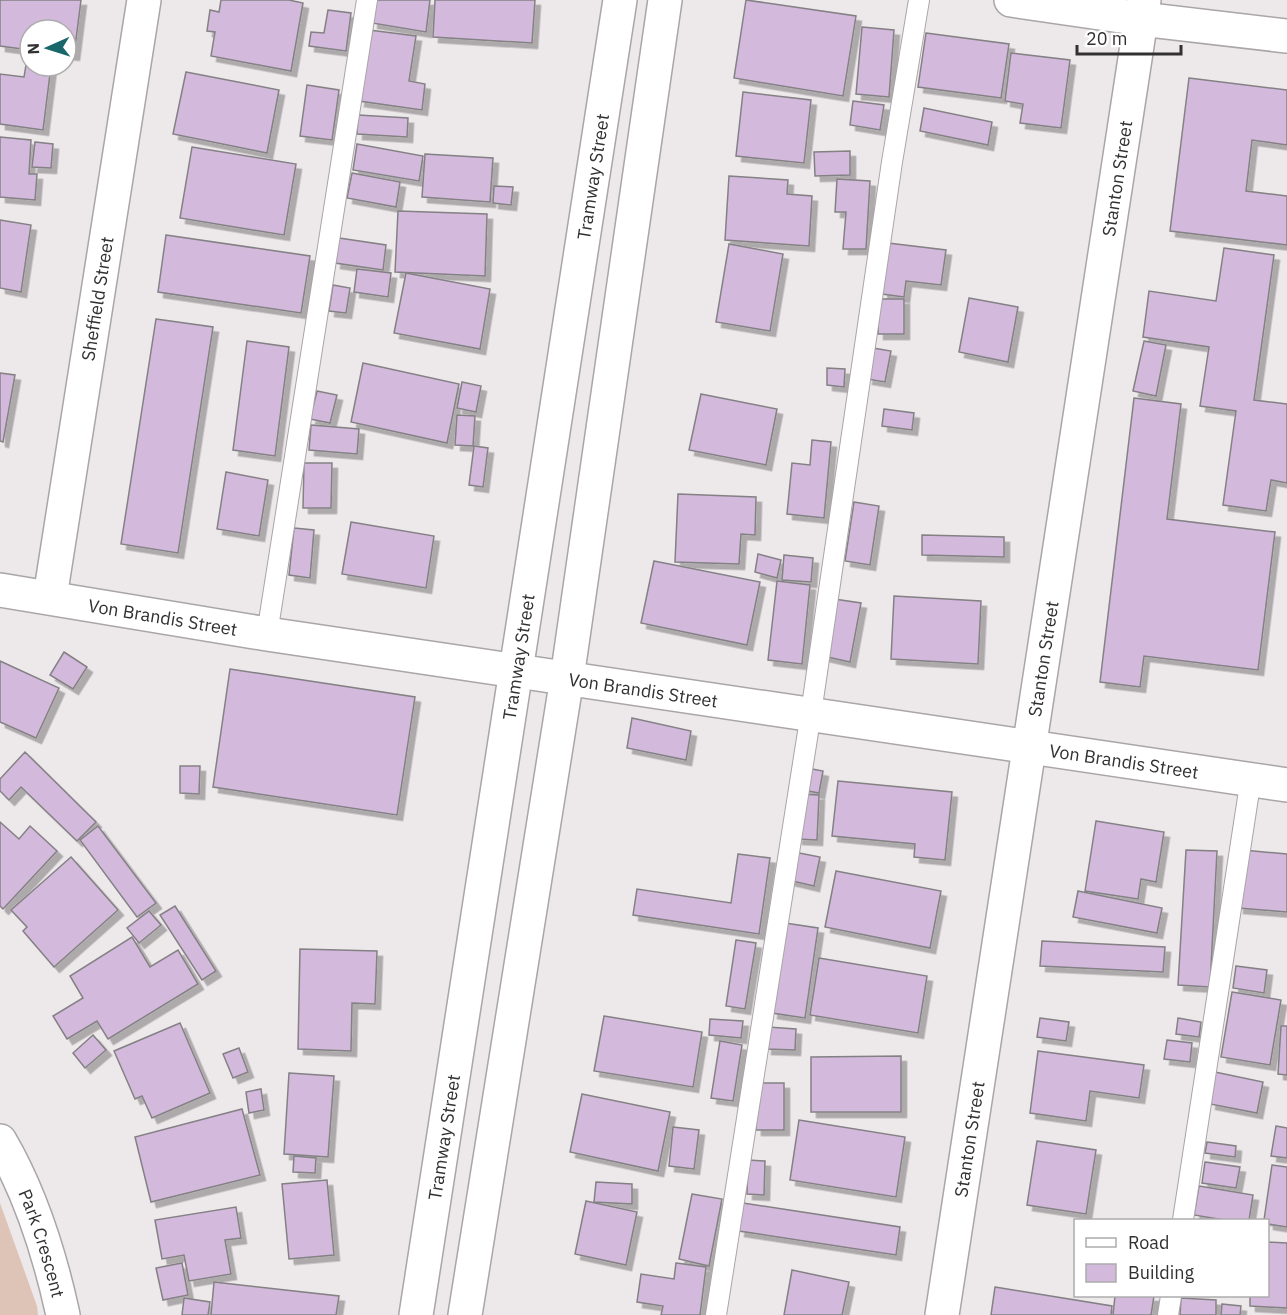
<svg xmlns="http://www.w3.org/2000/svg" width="1287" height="1315" viewBox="0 0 1287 1315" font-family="'IBM Plex Sans',sans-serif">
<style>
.green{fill:#dec4b7}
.building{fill:#d3b9dc;stroke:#848185;stroke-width:1.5;filter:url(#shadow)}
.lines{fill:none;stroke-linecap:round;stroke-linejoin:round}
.service-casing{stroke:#aaa5a7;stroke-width:22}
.minor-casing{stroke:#aaa5a7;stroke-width:36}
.service{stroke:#fff;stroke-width:20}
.minor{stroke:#fff;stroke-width:33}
.labels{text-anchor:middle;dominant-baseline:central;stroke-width:6;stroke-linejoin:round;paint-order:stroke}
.street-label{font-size:18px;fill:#323031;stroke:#fff}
</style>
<defs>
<filter id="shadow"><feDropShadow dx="5.5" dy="5.5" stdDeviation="0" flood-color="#0004"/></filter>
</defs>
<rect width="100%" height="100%" fill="#ede8ea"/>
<polygon class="green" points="0,1203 37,1306 38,1315 0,1315"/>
<g class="building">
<polygon points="0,0 81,0 74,55 66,54 66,30 30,30 30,50 0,46"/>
<polygon points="221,0 289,0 303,3 291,71 211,56 215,32 207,31 210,10 219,12"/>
<polygon points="375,0 430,0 426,32 372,23"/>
<polygon points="435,0 535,0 532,43 433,37"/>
<polygon points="746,0 856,16 843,96 734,78"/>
<polygon points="328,10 351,13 346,51 309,46 311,32 324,33"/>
<polygon points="862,27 894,30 889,97 856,94"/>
<polygon points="369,30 416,36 409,81 425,84 422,110 359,101"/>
<polygon points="926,33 1009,44 1001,98 918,87"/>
<polygon points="1011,53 1070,60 1061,128 1020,123 1023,104 1005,101"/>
<polygon points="27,59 30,60 30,66 51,66 43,130 0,124 0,74 24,77"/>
<polygon points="186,72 279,90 267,153 173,134"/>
<polygon points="1189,78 1287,90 1287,145 1252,140 1246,191 1287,196 1287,245 1170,231"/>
<polygon points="307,85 339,90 332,140 300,136"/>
<polygon points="743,92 811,100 804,163 736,156"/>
<polygon points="853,101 884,105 880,130 850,125"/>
<polygon points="924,108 992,122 988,145 920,131"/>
<polygon points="358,115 408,118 407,137 357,134"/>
<polygon points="0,137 31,140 29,174 37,174 35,200 0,197"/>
<polygon points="35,142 53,144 51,168 32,167"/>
<polygon points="357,144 423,156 419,181 353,170"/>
<polygon points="192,147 296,164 284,235 180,218"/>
<polygon points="850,151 850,175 815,176 814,152"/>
<polygon points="425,154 493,158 490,202 422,197"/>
<polygon points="352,173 400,182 396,207 347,198"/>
<polygon points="729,176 788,180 787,194 812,196 809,246 725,240"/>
<polygon points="837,179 870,181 866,249 843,249 846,212 835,212"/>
<polygon points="494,186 513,187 511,205 493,203"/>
<polygon points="398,211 487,214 485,276 395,272"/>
<polygon points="0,220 31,225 21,292 0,288"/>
<polygon points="166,235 310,256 301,313 158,292"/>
<polygon points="339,238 386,245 383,270 335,263"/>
<polygon points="888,243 946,250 941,285 906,281 904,297 882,294"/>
<polygon points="729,244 783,254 770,331 716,322"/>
<polygon points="1224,248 1274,255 1254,400 1287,404 1287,483 1271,480 1266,511 1223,505 1236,411 1200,406 1209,347 1143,337 1149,291 1216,301"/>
<polygon points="357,269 391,273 388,297 354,292"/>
<polygon points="406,273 490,289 480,349 394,333"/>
<polygon points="333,285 350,288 346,313 329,311"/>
<polygon points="969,298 1018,307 1008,362 959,352"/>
<polygon points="879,299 904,299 904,334 878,334"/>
<polygon points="156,319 213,327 178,553 121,544"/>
<polygon points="247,341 289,347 275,456 233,450"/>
<polygon points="1144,341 1166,345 1156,396 1133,391"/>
<polygon points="873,348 891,351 885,382 867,379"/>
<polygon points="363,363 459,384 447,443 351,422"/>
<polygon points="827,368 845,369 844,387 827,385"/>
<polygon points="0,373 15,375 3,442 0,441"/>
<polygon points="462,382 481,386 476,412 457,408"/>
<polygon points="317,391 337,395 330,423 310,419"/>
<polygon points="701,394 777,409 766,465 689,450"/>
<polygon points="1134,398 1181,404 1167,519 1275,532 1258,670 1144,656 1140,687 1100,682"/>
<polygon points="884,409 914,413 912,430 882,426"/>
<polygon points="457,415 475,416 473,446 455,445"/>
<polygon points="311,425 359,429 357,454 309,450"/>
<polygon points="812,440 831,442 824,518 787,514 792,463 810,465"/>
<polygon points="474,446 488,448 483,487 469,485"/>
<polygon points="304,463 332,463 331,508 303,508"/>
<polygon points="226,472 268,480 259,536 217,529"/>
<polygon points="678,494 756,497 755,535 741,534 739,564 675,562"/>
<polygon points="854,502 879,506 870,565 845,561"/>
<polygon points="351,522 434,536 426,588 342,574"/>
<polygon points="294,528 314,530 310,578 289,575"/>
<polygon points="922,535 1004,537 1004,557 922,555"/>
<polygon points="758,554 781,560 777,578 755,572"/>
<polygon points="784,555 813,558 811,582 782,580"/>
<polygon points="654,561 760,582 747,645 641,623"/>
<polygon points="777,581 810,585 802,664 768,660"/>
<polygon points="894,596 981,601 978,664 891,659"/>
<polygon points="834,599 861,603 850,662 823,656"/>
<polygon points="64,652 87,667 73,689 50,675"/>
<polygon points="0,661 59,688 36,738 0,722"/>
<polygon points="230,669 415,697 397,815 213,787"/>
<polygon points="632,718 691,731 686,760 627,748"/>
<polygon points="25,752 96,822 77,841 21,787 9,800 0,791 0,779"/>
<polygon points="180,766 200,766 199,794 180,793"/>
<polygon points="807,768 823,771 819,793 803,790"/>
<polygon points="838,781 952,792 945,860 914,857 915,844 832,836"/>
<polygon points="799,794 819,795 817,840 797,839"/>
<polygon points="1096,821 1164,832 1156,882 1141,879 1138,899 1085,891"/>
<polygon points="0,822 19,839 30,826 57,851 3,909 0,906"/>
<polygon points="98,826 156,903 137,917 80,840"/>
<polygon points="1186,850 1217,851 1210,987 1178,985"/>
<polygon points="1243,850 1287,854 1287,912 1238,908"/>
<polygon points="794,852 820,857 814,886 788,880"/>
<polygon points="738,854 770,858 759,934 633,915 637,889 731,903"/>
<polygon points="71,857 118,910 54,967 23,931 27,927 11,910"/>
<polygon points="836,871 941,891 930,948 825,927"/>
<polygon points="1078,891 1162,908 1157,933 1073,917"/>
<polygon points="175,906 216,971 202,980 160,915"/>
<polygon points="149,911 161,925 139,943 127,928"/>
<polygon points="785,923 818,928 805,1018 772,1013"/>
<polygon points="132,937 150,967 178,950 198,984 108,1039 97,1021 67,1039 53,1016 83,998 70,976"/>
<polygon points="736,940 756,943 745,1009 726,1006"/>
<polygon points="1042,941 1165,947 1163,972 1040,966"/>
<polygon points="300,949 377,951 375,1004 352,1003 351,1051 298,1049"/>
<polygon points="819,958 927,976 918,1033 810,1015"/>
<polygon points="1236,966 1267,970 1264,993 1233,988"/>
<polygon points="1232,992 1281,1000 1270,1065 1221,1057"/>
<polygon points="604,1016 702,1032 693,1087 594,1071"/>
<polygon points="1040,1018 1069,1022 1066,1041 1037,1037"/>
<polygon points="1178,1018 1201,1022 1199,1037 1176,1034"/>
<polygon points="710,1019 743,1021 741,1038 709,1035"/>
<polygon points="180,1023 210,1093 152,1118 142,1096 135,1099 114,1051"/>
<polygon points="1281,1026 1287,1026 1287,1075 1278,1074"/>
<polygon points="768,1027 796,1029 795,1050 766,1049"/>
<polygon points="93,1035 106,1050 85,1068 73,1053"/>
<polygon points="1167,1040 1192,1043 1190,1062 1164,1059"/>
<polygon points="720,1041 742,1045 733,1101 711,1098"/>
<polygon points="239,1048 248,1072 233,1078 223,1054"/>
<polygon points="1038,1051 1144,1065 1139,1098 1090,1091 1086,1121 1030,1113"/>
<polygon points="901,1056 901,1112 811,1112 811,1057"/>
<polygon points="1215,1072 1263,1082 1257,1113 1210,1104"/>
<polygon points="289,1073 334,1076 328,1157 284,1154"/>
<polygon points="755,1083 784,1083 784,1130 756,1130"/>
<polygon points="261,1089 264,1110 249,1113 246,1092"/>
<polygon points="582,1094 670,1112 658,1171 570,1152"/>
<polygon points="242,1109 260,1175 151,1202 135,1137"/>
<polygon points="799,1120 905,1137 896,1197 790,1180"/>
<polygon points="1276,1126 1287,1128 1287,1158 1271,1156"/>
<polygon points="673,1127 699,1130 694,1169 669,1166"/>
<polygon points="1037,1141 1096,1150 1086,1214 1027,1205"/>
<polygon points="1207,1142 1236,1146 1235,1157 1205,1153"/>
<polygon points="294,1156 316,1158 315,1173 293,1172"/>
<polygon points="748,1160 765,1161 764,1195 747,1194"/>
<polygon points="1205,1162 1240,1167 1236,1188 1202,1183"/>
<polygon points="1272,1165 1287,1167 1287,1227 1268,1224 1268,1220 1264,1220"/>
<polygon points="327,1180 334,1255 289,1259 282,1184"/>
<polygon points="596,1182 632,1184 632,1204 594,1202"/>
<polygon points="1199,1186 1253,1195 1249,1220 1224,1220 1194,1215"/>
<polygon points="692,1194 722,1199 709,1266 679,1259"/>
<polygon points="586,1201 637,1212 626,1265 575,1254"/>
<polygon points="743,1203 900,1227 896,1255 739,1231"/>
<polygon points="236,1207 241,1238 225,1240 231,1274 189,1281 184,1255 162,1259 155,1220"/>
<polygon points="1268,1242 1287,1243 1287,1308 1250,1306 1250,1296 1268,1296"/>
<polygon points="182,1263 188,1295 163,1300 156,1268"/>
<polygon points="676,1263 706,1267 700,1315 661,1315 663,1306 637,1302 641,1274 674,1279"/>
<polygon points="792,1270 849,1282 842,1315 784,1315"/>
<polygon points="214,1282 339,1296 336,1315 211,1315"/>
<polygon points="995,1287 1112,1306 1111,1315 991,1315"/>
<polygon points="1115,1296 1154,1296 1151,1315 1113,1315"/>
<polygon points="184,1298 210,1302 208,1315 182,1315"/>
<polygon points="1181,1298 1216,1300 1216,1315 1180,1315"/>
<polygon points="1222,1304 1241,1306 1240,1315 1221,1315"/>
</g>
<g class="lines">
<g class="service-casing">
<g id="service">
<polyline points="267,634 367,0"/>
<polyline points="1183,1220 1251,778"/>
<polyline points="716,1315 811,713 892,162 919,0"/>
<polyline points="1168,1315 1171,1296"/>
</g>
</g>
<g class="minor-casing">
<g id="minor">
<polyline points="1011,0 1141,19 1287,36"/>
<path id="s1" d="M0 590 267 634 1287 785"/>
<path id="s2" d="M50 597 144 0"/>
<path id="s3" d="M0 1141C31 1194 50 1255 63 1315"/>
<path id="s4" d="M416 1315 620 0"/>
<polyline points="465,1315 567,678 665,0"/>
<path id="s5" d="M942 1315 1144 0"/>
</g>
</g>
<use href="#service" class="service"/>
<use href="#minor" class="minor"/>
</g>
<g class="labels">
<g class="street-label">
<text stroke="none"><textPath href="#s4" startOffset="1152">Tramway Street</textPath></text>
<text stroke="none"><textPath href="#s5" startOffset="1150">Stanton Street</textPath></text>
<text stroke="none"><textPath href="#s2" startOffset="302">Sheffield Street</textPath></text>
<text stroke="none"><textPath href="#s1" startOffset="165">Von Brandis Street</textPath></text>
<text stroke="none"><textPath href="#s4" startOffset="666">Tramway Street</textPath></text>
<text stroke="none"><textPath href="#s5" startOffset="664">Stanton Street</textPath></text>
<text stroke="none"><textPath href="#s1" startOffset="651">Von Brandis Street</textPath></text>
<text stroke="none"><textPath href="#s1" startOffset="1137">Von Brandis Street</textPath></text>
<text stroke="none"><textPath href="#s4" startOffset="180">Tramway Street</textPath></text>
<text stroke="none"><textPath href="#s5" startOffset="178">Stanton Street</textPath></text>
<text stroke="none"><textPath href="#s3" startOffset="111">Park Crescent</textPath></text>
</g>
</g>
<rect x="1074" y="1219" width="195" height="78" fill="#ffffff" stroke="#adacad" stroke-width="1.5"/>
<rect x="1086" y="1238" width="30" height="9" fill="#ffffff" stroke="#adacad" stroke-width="1.5"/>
<text x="1128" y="1249" font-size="18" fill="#323031">Road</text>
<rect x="1086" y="1264" width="30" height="18" fill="#d3b9dc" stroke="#adacad" stroke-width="1.5"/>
<text x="1128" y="1279" font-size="18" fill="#323031">Building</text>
<g transform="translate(48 48) rotate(267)"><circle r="28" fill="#ffffff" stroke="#adacad" stroke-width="1.5"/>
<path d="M0-4.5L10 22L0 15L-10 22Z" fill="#19676a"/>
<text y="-9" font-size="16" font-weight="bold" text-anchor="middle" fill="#323031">N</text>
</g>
<path d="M1077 45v9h104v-9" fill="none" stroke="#323031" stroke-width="3"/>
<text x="1086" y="45" font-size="18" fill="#323031" stroke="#ffffff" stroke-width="4.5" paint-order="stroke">20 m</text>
</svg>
